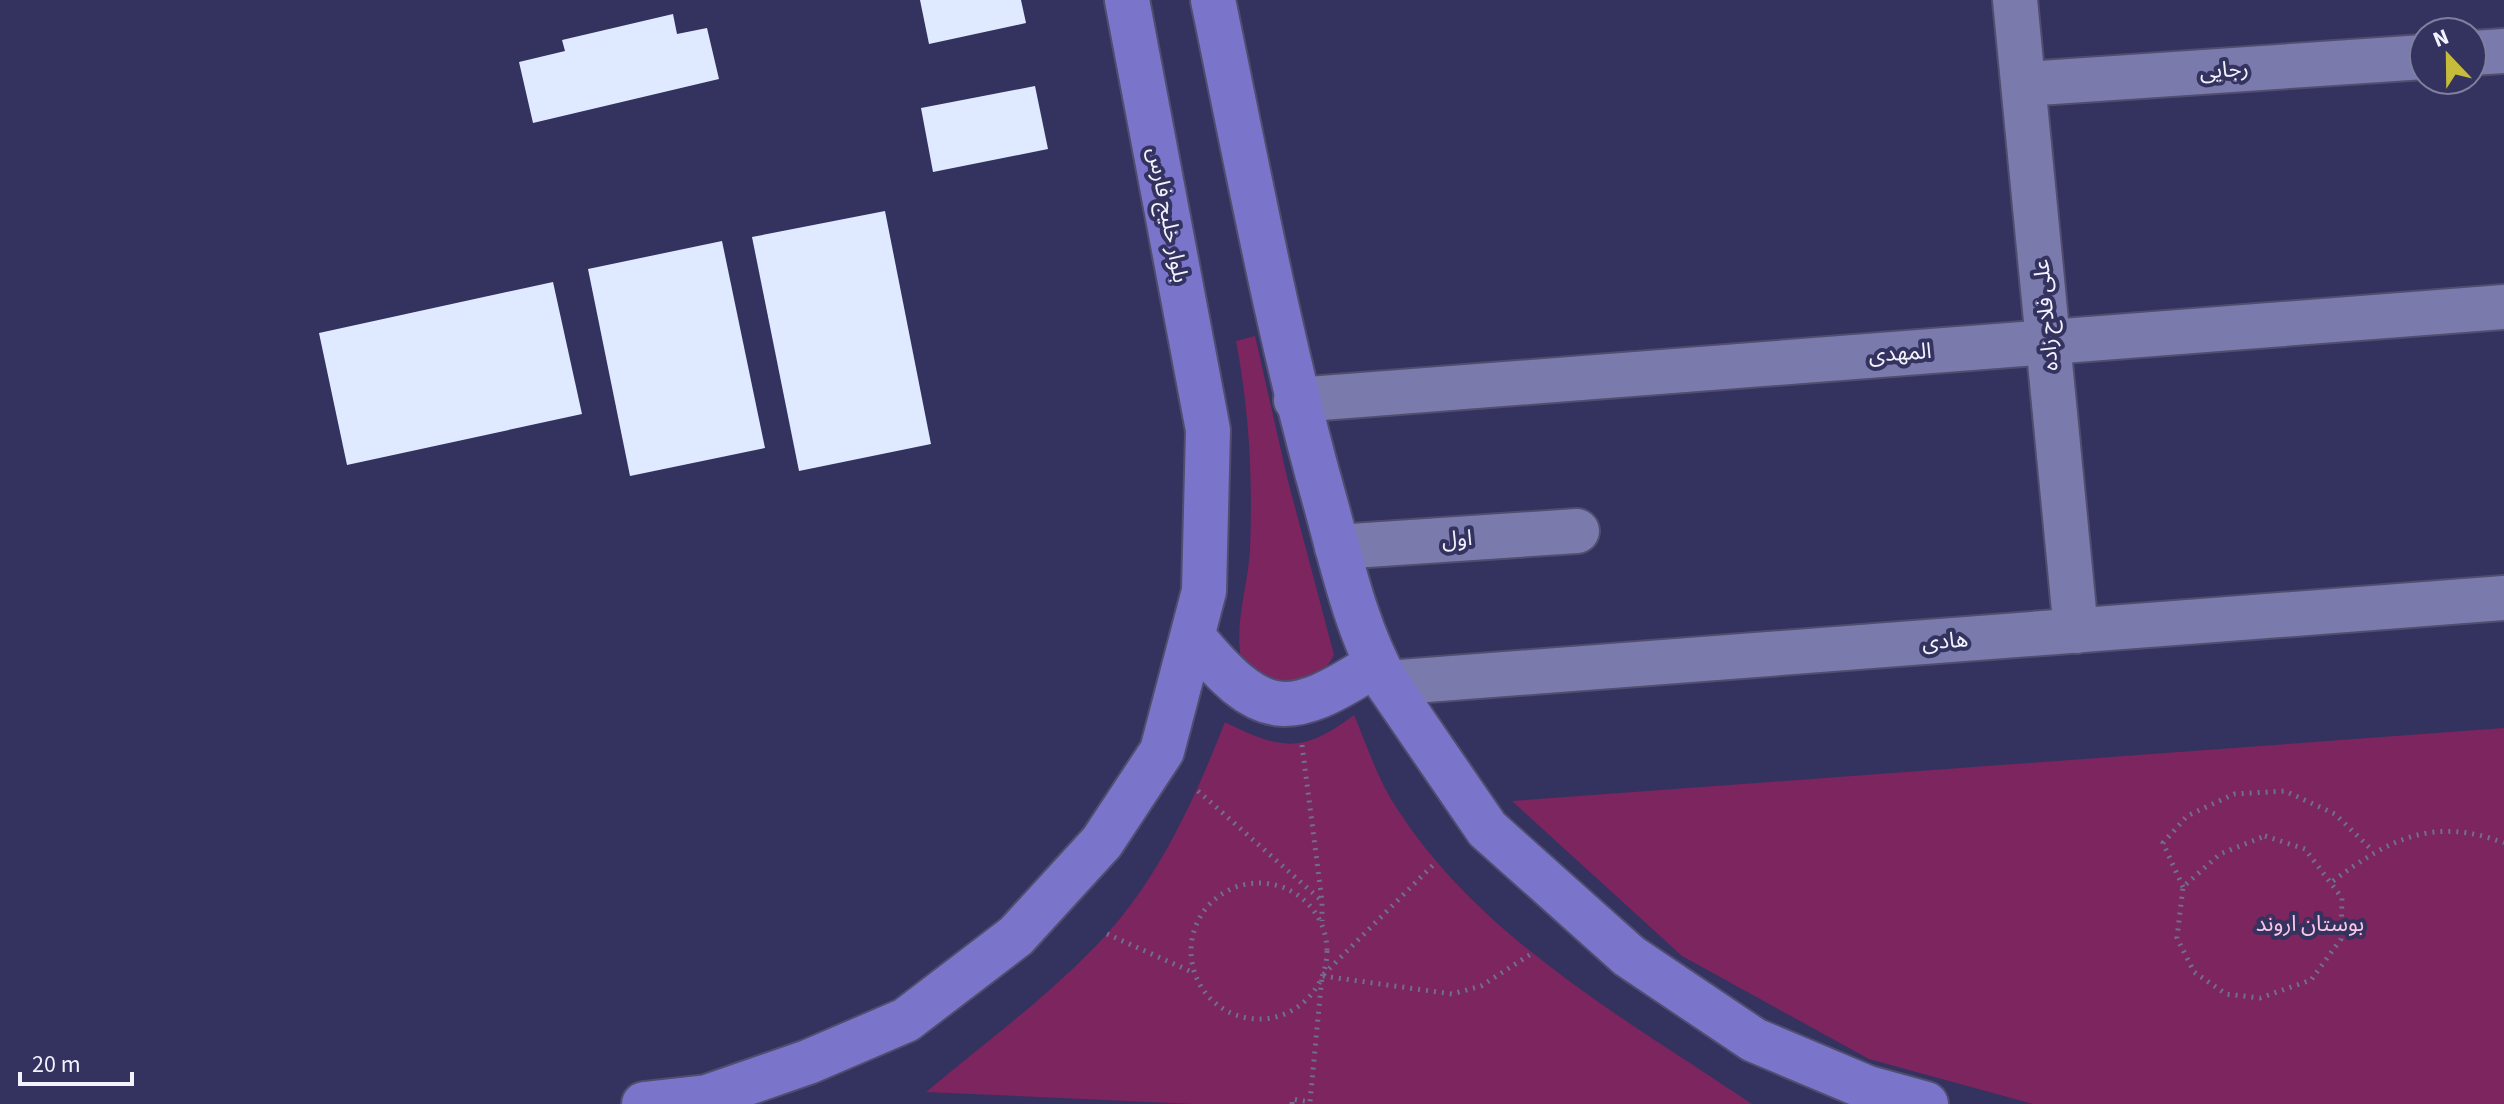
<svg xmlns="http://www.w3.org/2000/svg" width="2504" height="1104" viewBox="0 0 2504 1104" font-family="'Source Sans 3','Noto Sans Arabic',sans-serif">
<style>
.green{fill:#7c255e}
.building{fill:#dfe9ff}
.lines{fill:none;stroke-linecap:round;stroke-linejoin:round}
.minor-casing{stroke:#504d6f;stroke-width:48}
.major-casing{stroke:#504d6f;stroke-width:48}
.path{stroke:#706e91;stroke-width:5;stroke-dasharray:2 6;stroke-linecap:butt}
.minor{stroke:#7a7aad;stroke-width:44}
.major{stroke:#7a75ca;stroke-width:44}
.labels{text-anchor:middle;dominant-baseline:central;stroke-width:8;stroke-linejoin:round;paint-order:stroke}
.street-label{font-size:22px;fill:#f3f3ff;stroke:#34325f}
.park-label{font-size:22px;fill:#fbc6e3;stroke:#34325f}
</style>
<rect width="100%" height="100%" fill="#34325f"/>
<g class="green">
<path d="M1255 336 1287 477 1334 655C1327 671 1302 692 1282 688 1269 684 1254 671 1242 664 1233 626 1248 588 1250 549 1253 479 1249 409 1236 341Z"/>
<path d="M1354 715C1366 743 1376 774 1391 799 1475 936 1623 1017 1752 1104H1194L926 1092C987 1041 1053 993 1106 935 1161 874 1195 798 1225 722 1281 750 1302 754 1354 715Z"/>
<polygon points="2504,728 2504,1104 2033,1104 1869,1059 1682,956 1512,801"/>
</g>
<g class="building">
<polygon points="920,0 1021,0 1026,23 929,44"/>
<polygon points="673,14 677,34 707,28 719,79 533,123 519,62 565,51 562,40"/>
<polygon points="1035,86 1048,149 933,172 921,108"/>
<polygon points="885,211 931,444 799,471 752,237"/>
<polygon points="722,241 765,448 630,476 588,269"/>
<polygon points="553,282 582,414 347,465 319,333"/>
</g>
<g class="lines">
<g class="minor-casing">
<g id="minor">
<polyline points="2015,0 2076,631"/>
<polyline points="2472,53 2504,51"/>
<polyline points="2024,84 2424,57"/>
<polyline points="1296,400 2504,307"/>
<polyline points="1337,547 1577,531"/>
<polyline points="1387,683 2504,598"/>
</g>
</g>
<g class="major-casing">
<g id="major">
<path d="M1213 0C1248 169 1279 339 1326 505 1342 564 1357 631 1387 683L1487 829 1629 956 1754 1040 1868 1088 1926 1104"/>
<path d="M1193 637C1262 720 1287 722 1376 664"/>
<polyline points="644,1104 707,1097 808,1062 906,1020 1016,936 1102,842 1162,751 1204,591 1208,430 1127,0"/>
</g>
</g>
<g class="path">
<polyline points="1302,745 1322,901 1322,921"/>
<polyline points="1198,791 1322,901"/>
<polygon points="2265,836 2305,849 2342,898 2341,939 2311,980 2260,998 2226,994 2194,972 2177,938 2183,887 2220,854"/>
<path d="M2333 881C2389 839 2434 816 2504 843"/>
<circle cx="1259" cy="951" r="68"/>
<polyline points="2183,887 2163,843 2187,816 2234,794 2285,791 2335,814 2373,851"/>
<polyline points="1107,934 1192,972"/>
<polyline points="1323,976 1452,994 1481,986 1531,954"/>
<polyline points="1292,1104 1292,1099 1310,1102 1322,976 1436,862"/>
</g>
<use href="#minor" class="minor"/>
<use href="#major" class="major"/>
</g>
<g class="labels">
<g class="street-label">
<text transform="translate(2224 70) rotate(-4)">رجایی</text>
<text transform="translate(1168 215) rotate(79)">بلوار خلیج فارس</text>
<text transform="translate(2046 315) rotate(-95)">علی فلاح زاده</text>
<text transform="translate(1900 353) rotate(-4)">المهدی</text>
<text transform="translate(1457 539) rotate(-4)">اول</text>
<text transform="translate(1945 641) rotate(-4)">هادی</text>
</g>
<g class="park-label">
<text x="2310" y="924">بوستان اروند</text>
</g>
</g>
<g transform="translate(2448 56) rotate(338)"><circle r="38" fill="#34325f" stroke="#807f9f" stroke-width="2"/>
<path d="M0-6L14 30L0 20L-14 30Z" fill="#c7bb3c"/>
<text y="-12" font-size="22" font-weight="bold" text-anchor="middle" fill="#f3f3ff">N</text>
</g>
<path d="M20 1072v12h112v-12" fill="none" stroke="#f3f3ff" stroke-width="4"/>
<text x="32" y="1072" font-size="24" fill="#f3f3ff" stroke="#34325f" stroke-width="6" paint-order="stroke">20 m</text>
</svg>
